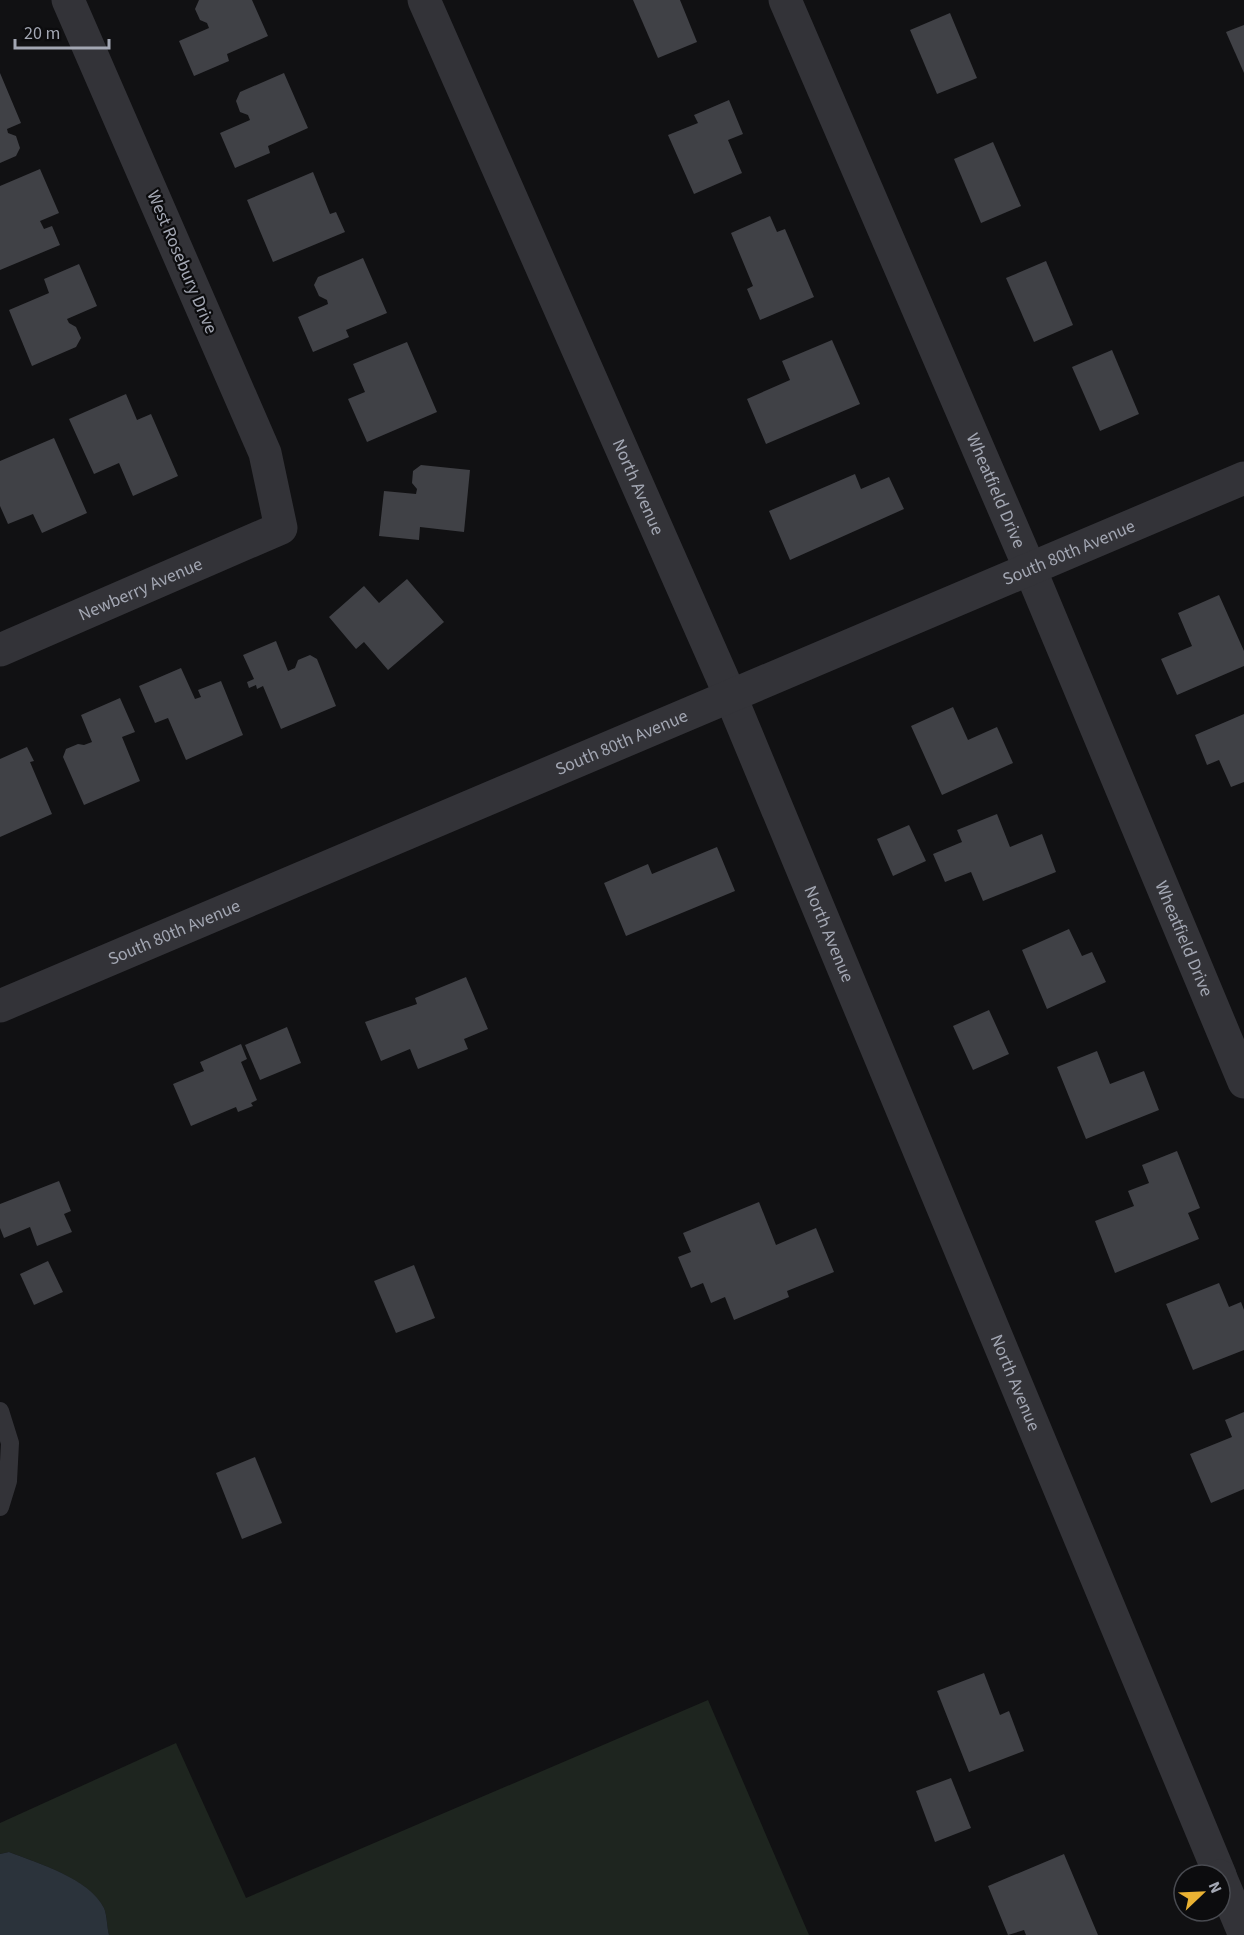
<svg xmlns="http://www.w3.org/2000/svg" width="1244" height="1935" viewBox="0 0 1244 1935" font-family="'Source Sans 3',sans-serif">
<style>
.green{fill:#1e251f}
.water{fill:#2b333b}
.building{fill:#404146}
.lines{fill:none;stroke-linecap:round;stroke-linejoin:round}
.lane{stroke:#333338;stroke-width:18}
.street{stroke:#333338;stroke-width:33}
.labels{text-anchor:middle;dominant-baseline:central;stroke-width:4.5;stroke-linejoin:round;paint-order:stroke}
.street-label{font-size:18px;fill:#a3a7b3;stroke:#0c0c0e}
</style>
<rect width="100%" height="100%" fill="#111113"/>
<path class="green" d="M708 1700 809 1935H109C107 1927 107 1915 104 1908 88 1878 39 1864 9 1852L0 1854V1823L176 1743 246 1898Z"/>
<path class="water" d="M9 1852C39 1864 89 1878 104 1908 107 1915 107 1927 109 1935H0V1854Z"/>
<g class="building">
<polygon points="199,0 252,0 268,36 227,54 229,61 194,76 179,41 209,28 207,23 200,20 195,9"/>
<polygon points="633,0 680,0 697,42 658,58"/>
<polygon points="950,13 977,78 937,94 910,30"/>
<polygon points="1244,25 1244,73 1226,32"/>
<polygon points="0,73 21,123 7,129 8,133 16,136 20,148 16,156 0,163"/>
<polygon points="284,73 308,128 268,146 270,153 235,168 220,133 250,120 248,115 240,112 236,101 240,92"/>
<polygon points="729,100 743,134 728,140 742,173 694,194 668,135 698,123 694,115"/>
<polygon points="993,142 1021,206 981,223 954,159"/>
<polygon points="40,169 59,213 40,221 44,229 52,226 60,245 0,270 0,186"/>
<polygon points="313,172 330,214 336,212 345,232 273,262 247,200"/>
<polygon points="770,216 777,232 785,229 814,297 760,320 747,289 753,286 731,233"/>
<polygon points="363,258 387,313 346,330 349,337 313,352 298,317 328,304 327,300 319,296 314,285 318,277"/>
<polygon points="1046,261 1073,325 1034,342 1006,278"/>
<polygon points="79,264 97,306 67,319 69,323 76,327 81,338 76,347 32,366 9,310 49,293 44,279"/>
<polygon points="832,340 860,404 766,444 747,399 790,380 782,361"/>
<polygon points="407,342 437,412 367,442 348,399 365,392 353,364"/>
<polygon points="1112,350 1139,414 1100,431 1072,367"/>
<polygon points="126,394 137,420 151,414 178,476 133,496 119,463 94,474 69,419"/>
<polygon points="54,438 87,513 42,533 33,514 8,524 0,506 0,461"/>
<polygon points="421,465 470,470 464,532 420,527 419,540 379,536 384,491 416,494 417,489 412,483 413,471"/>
<polygon points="855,474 861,489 889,477 904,509 790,560 769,511"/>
<polygon points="407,579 444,622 388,670 364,642 356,649 329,617 364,586 379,603"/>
<polygon points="1219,595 1244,651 1244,666 1177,695 1161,659 1192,646 1178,613"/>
<polygon points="276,641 288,671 295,668 298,660 310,655 317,659 336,706 281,729 263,686 257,689 256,685 249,688 247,682 254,679 243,655"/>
<polygon points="181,668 195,699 201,697 198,690 221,681 243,735 186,760 168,718 155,723 139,686"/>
<polygon points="120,698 135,732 122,737 140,781 84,805 63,757 66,749 78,744 84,745 92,742 81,715"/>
<polygon points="953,707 968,740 997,727 1013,763 942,795 911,726"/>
<polygon points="1244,714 1244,782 1231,787 1219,760 1207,765 1195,735"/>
<polygon points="27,747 34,761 30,762 52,814 0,837 0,759"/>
<polygon points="997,814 1010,847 1042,834 1056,872 983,901 971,872 945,882 933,854 962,842 957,830"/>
<polygon points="909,825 926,861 893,876 877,839"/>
<polygon points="717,847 735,891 626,936 604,883 648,864 652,874"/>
<polygon points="1069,929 1082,956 1092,952 1106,982 1047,1009 1022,950"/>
<polygon points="466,977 488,1029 464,1039 468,1049 418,1069 410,1049 381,1061 365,1022 417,1004 415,998"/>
<polygon points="989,1010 1009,1054 973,1070 953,1026"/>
<polygon points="287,1027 301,1063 260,1080 245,1045"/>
<polygon points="241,1044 247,1059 241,1062 257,1100 251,1103 253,1106 238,1112 236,1107 191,1126 173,1084 204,1071 200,1062"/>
<polygon points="1097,1051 1110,1084 1144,1071 1159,1110 1086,1139 1057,1067"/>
<polygon points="1177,1151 1200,1208 1188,1213 1199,1239 1115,1273 1095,1221 1134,1206 1128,1191 1149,1183 1142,1165"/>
<polygon points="59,1181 71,1211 64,1214 72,1232 37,1246 30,1227 4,1238 0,1228 0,1204"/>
<polygon points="759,1202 776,1245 816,1228 834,1272 787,1291 789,1297 734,1320 725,1297 711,1303 703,1283 691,1288 678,1257 691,1252 683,1233"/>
<polygon points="48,1261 63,1292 34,1305 20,1274"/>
<polygon points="414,1265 435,1318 396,1333 374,1281"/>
<polygon points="1219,1283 1229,1307 1241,1302 1244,1310 1244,1350 1193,1370 1166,1304"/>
<polygon points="1244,1412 1244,1489 1211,1503 1190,1454 1232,1437 1225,1420"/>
<polygon points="255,1457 282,1523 242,1539 216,1473"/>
<polygon points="984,1673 1000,1715 1009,1711 1024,1751 969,1772 937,1691"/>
<polygon points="951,1778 971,1828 935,1842 916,1791"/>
<polygon points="1064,1854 1098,1935 1026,1935 1024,1930 1008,1935 988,1886"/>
</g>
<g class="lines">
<polyline class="lane" points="0,1411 10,1443 8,1481 0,1507"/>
<g class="street">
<path id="s1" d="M424 0 730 695 1220 1875"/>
<path id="s2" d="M785 0 1030 569 1244 1082"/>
<path id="s3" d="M0 650 281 528 265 453 68 0"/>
<path id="s4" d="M0 1006 1244 478"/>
<polyline points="1220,1876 1244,1933"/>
</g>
</g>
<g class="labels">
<g class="street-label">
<text transform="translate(182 262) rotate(67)">West Rosebury Drive</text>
<text stroke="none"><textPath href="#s1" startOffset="532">North Avenue</textPath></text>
<text stroke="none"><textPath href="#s2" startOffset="534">Wheatfield Drive</textPath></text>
<text stroke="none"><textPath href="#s4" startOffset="1161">South 80th Avenue</textPath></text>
<text stroke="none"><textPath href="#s3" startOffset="153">Newberry Avenue</textPath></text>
<text stroke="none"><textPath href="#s4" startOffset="675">South 80th Avenue</textPath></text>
<text stroke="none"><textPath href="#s4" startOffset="189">South 80th Avenue</textPath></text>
<text stroke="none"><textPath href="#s1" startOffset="1018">North Avenue</textPath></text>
<text stroke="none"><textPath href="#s2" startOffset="1020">Wheatfield Drive</textPath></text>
<text stroke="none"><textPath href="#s1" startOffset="1504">North Avenue</textPath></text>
</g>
</g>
<g transform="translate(1202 1893) rotate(67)"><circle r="28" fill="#0c0c0e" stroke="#484a50" stroke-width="1.5"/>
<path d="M0-4.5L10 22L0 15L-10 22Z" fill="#eab233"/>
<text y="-9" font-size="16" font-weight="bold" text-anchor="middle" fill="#a3a7b3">N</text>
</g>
<path d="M15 39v9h94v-9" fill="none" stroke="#a3a7b3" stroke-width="3"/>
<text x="24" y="39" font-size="18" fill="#a3a7b3" stroke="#0c0c0e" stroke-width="4.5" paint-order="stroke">20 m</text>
</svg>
